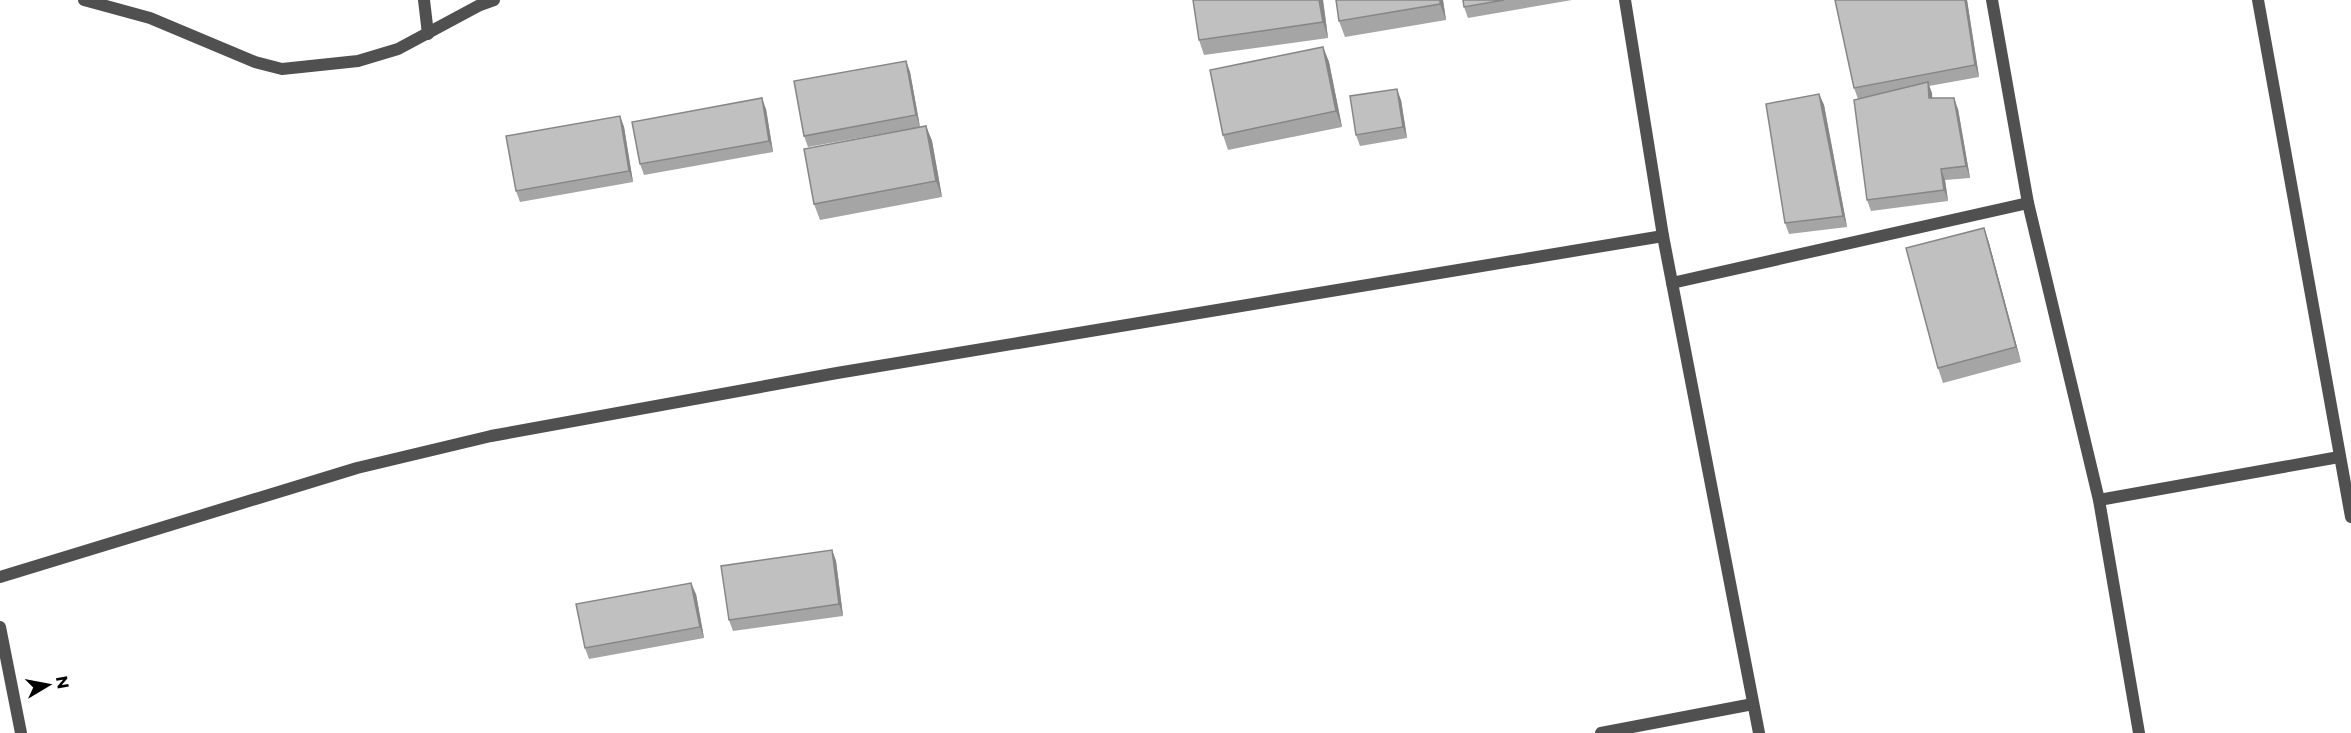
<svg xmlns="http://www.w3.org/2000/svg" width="2351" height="733" viewBox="0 0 2351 733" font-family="Montserrat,sans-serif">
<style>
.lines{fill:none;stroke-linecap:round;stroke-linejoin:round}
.minor{stroke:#505050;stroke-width:12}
.wall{fill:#a5a5a5}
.shaded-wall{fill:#868686}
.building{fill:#c0c0c0;stroke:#868686;stroke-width:1.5}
</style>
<rect width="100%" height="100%" fill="#fff"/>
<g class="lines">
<g class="minor">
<polyline points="84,0 150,18 255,62 282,69 358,61 398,49 480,5 494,0"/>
<polyline points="424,0 428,34"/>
<polyline points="1625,0 1663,236 1759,733"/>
<polyline points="1992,0 2028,203 2099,500 2139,733"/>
<polyline points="2258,0 2351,517"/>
<polyline points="1672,283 2028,203"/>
<polyline points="2099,500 2339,457"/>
<polyline points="0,577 357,468 491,436 837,373 1663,236"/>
<polyline points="0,627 21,733"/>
<polyline points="1601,733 1753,704"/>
</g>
</g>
<g class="wall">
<polygon points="1323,0 1328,38 1204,55 1199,40"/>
<polygon points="1336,0 1443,0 1446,20 1345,37 1339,21"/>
<polygon points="1463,0 1572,0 1468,18 1464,7"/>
<polygon points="1835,0 1967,0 1979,77 1929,86 1932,98 1958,109 1970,178 1945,180 1948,201 1871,211 1867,200 1858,99 1854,88"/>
<polygon points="1323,47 1329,62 1342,127 1228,150 1223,135"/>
<polygon points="906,61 910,72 920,127 808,147 804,136"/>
<polygon points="1819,94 1824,105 1847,227 1789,234 1785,223"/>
<polygon points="1401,100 1407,138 1360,146 1356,135"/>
<polygon points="766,109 773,152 644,175 640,164"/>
<polygon points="620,116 624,127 633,182 520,202 516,191"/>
<polygon points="926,126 932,141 942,197 820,220 814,204"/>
<polygon points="1984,228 1989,243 2021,362 1943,383 1938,368"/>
<polygon points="832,550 836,561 843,616 733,631 729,620"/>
<polygon points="696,594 704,638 589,659 585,648"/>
</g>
<g class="shaded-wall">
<polygon points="1319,0 1323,0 1328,38 1323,22"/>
<polygon points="1440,0 1443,0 1446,20 1440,4"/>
<polygon points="1965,0 1967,0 1979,77 1975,65"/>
<polygon points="1323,47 1329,62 1342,127 1336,111"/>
<polygon points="906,61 910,72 920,127 916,115"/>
<polygon points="1928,82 1932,93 1933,109 1929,98"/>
<polygon points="1397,89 1401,100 1407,138 1403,127"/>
<polygon points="1819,94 1824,105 1847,227 1843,216"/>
<polygon points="762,98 766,109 773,152 769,141"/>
<polygon points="1954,98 1958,109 1970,178 1966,166"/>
<polygon points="620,116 624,127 633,182 629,171"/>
<polygon points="926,126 932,141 942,197 936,181"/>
<polygon points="1941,169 1945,180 1948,201 1944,190"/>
<polygon points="1984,228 1989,243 2021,362 2016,347"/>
<polygon points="832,550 836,561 843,616 839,604"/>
<polygon points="691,583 696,594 704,638 700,627"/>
</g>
<g class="building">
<polygon points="1193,0 1319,0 1323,22 1199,40"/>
<polygon points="1336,0 1440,0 1440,4 1339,21"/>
<polygon points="1463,0 1504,0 1464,7"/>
<polygon points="1835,0 1965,0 1975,65 1854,88"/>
<polygon points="1323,47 1336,111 1223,135 1210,70"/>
<polygon points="906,61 916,115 804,136 794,81"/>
<polygon points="1928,82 1929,98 1954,98 1966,166 1941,169 1944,190 1867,200 1854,100"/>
<polygon points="1397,89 1403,127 1356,135 1350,96"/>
<polygon points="1819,94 1843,216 1785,223 1766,104"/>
<polygon points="762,98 769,141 640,164 632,122"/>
<polygon points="620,116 629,171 516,191 506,136"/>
<polygon points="926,126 936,181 814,204 804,149"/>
<polygon points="1984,228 2016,347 1938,368 1906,248"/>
<polygon points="832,550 839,604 729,620 721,566"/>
<polygon points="691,583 700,627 585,648 576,604"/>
</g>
<g transform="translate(48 685) rotate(80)" stroke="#ffffff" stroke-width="4.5" paint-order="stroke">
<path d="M0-4.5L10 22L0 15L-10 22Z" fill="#000000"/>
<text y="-9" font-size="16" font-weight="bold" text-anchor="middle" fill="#000000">N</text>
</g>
</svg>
